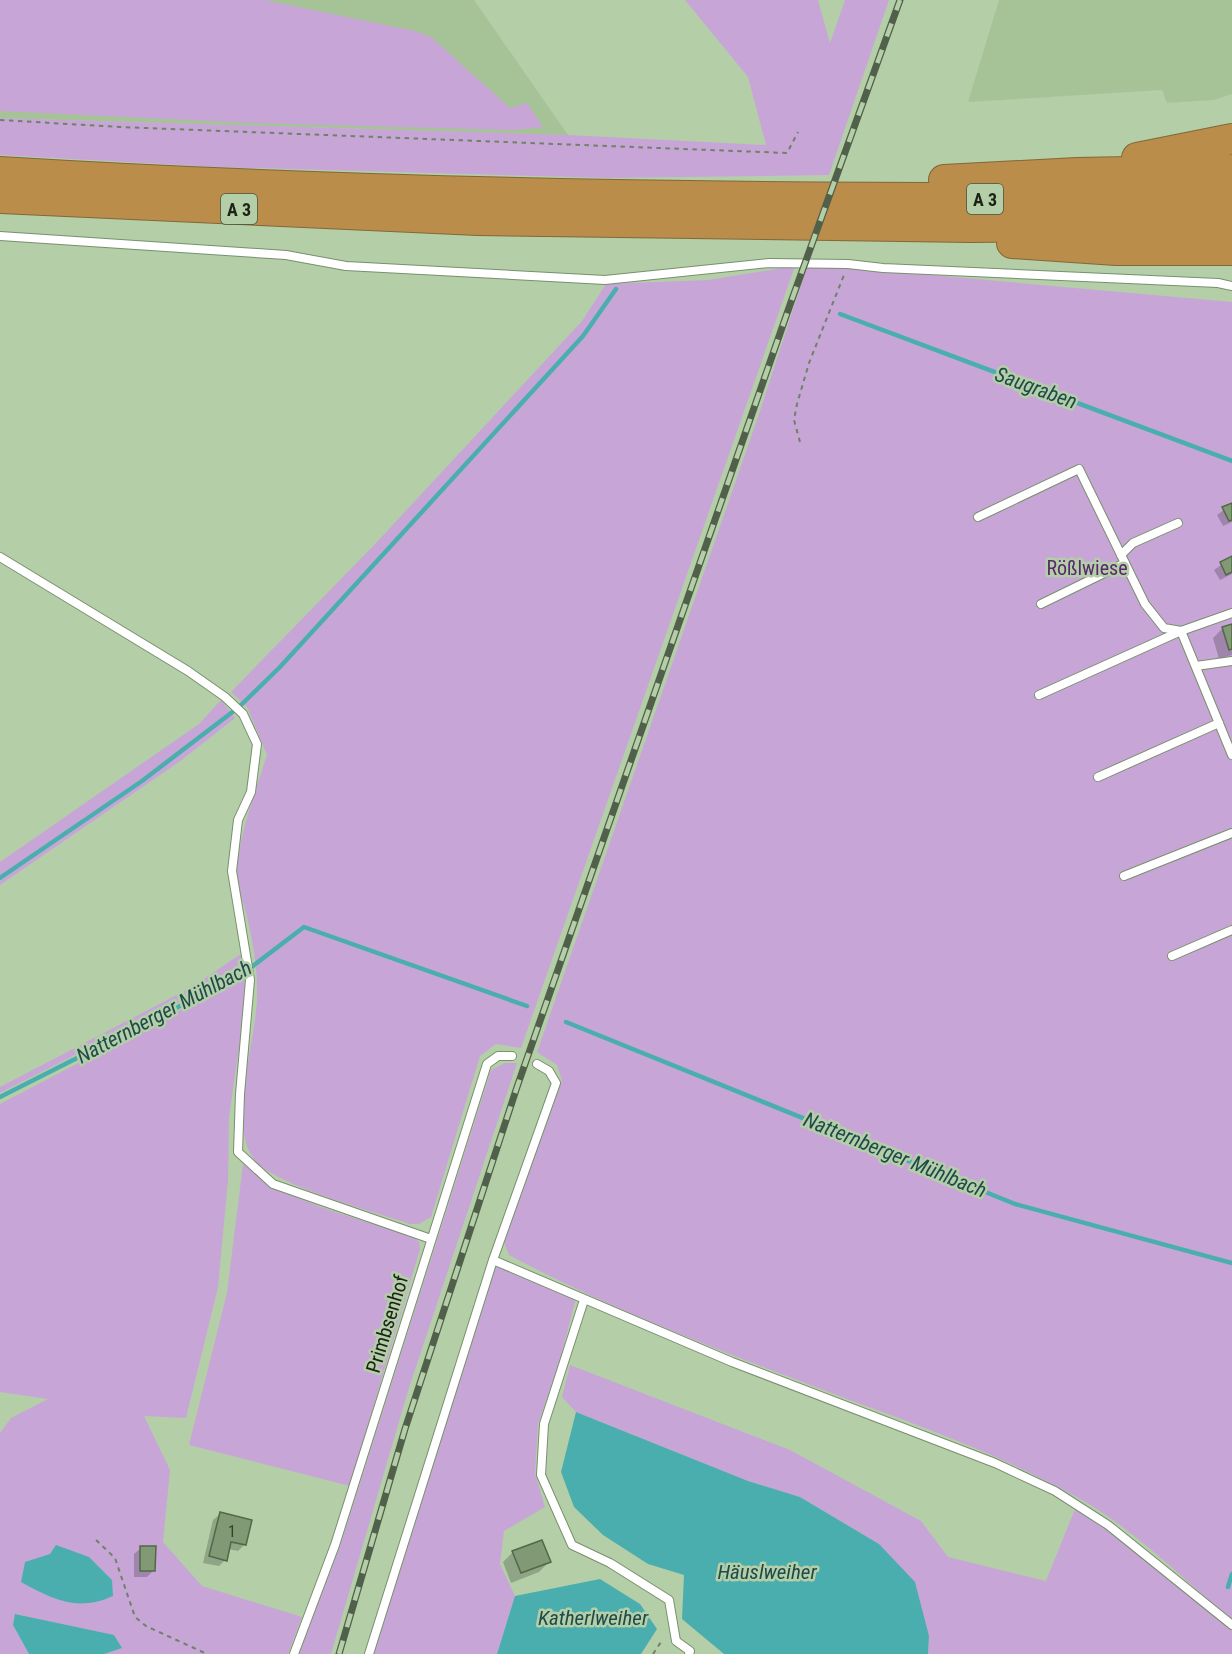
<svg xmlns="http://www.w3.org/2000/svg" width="1232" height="1654" viewBox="0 0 1232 1654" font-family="'Roboto Condensed',sans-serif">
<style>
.built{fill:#a6c397}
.green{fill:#c7a6d7}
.water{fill:#4baeae}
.shadow{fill:#0003}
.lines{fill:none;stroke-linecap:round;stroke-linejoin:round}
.stream{stroke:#4baeae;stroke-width:4.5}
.building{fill:#819975;stroke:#526846;stroke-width:1.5}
.service-casing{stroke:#78906c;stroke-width:10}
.motorway-casing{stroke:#826838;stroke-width:32}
.path{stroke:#6f8266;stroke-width:2;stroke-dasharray:4.5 4.5;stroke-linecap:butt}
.service{stroke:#fff;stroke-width:8}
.motorway{stroke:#ba8d4b;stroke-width:30}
.rail-casing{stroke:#51604a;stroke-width:7}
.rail{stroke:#b4cea8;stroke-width:4.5;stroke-dasharray:14;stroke-linecap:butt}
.labels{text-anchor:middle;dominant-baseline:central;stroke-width:5;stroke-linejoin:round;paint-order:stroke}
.number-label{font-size:16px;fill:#34402d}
.shield{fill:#b4cea8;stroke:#485641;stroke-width:1.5}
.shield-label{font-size:18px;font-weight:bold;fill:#1a2315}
.park-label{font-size:20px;fill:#5a286d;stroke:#b4cea8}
.street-label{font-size:20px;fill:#1a2315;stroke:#b4cea8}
.water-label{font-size:21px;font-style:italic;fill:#1d4a4a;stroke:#b4cea8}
</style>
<rect width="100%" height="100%" fill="#b4cea8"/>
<g class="built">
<polygon points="0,0 474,0 568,135 0,118"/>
<polygon points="999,0 1232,0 1232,94 1214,100 1167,103 1162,90 968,102"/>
</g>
<g class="green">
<polygon points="0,0 264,0 415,31 431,37 510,108 527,103 543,127 514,130 251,123 0,111"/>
<polygon points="685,0 818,0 830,43 845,0 889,0 829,175 609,178 215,167 0,155 0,118 568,135 766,145 748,77"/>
<path d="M808 264 1232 302V1620C1181 1578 1137 1531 1080 1499 1006 1457 926 1428 847 1399 732 1355 617 1313 509 1255L504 1242 562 1081 557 1065 537 1052 758 417Z"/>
<path d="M795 266 521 1048 496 1044 480 1056 431 1217 419 1224H410C375 1212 272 1185 253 1158 228 1121 256 1042 257 998 258 969 253 941 246 913 243 900 235 882 237 869 241 829 255 792 267 755L247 707 231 692 376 543 582 321 606 284 708 280Z"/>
<polygon points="221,700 235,718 179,762 0,885 0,862 199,724"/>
<polygon points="241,954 241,963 196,994 0,1093 0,1087 190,988"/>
<polygon points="245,976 243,1020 229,1117 228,1180 218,1287 186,1418 144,1416 170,1470 163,1542 202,1586 302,1617 288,1654 104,1654 121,1648 54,1623 16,1614 13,1625 29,1654 0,1654 0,1433 11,1418 48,1399 0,1392 0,1104"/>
<polygon points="505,1063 517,1063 408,1391 331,1654 299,1654 342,1540 491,1070"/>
<path d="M243 1164C294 1205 349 1216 410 1235L419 1242 420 1249 350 1486 189 1445 227 1293Z"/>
<polygon points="493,1260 576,1298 560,1360 538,1424 535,1473 545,1507 504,1531 500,1564 515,1596 497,1654 369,1654"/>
<polygon points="570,1365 790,1450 921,1521 948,1557 1046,1581 1075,1509 1104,1526 1232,1630 1232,1654 928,1654 929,1636 879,1544 800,1497 748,1481 576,1412 562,1397"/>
</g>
<g class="water">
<polygon points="576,1412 748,1481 800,1497 879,1544 915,1582 929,1636 928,1654 724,1654 682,1619 684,1575 648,1564 603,1535 574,1507 561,1472"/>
<path d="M56 1545 89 1557 112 1580 113 1596C77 1612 54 1600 21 1582L25 1562 50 1554Z"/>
<polygon points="600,1579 640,1604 657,1629 641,1654 497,1654 515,1596"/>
<polygon points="15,1614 114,1635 122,1648 104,1654 29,1654 13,1625"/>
</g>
<g class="shadow">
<polygon points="1232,504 1232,522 1223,526 1217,515"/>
<polygon points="1232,557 1232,574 1220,580 1214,570"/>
<polygon points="1232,626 1232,655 1219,659 1213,638 1223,628"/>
<polygon points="220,1514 250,1521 244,1545 238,1551 228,1549 225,1560 219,1566 203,1563 213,1520"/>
<polygon points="141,1548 153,1571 147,1577 134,1577 134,1554"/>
<polygon points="513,1552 549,1562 539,1572 511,1583 503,1562"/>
</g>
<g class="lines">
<g class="stream">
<polyline points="840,314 1232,461"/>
<polyline points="0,878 142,781 239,707 280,667 583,336 616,289"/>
<polyline points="566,1022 1015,1204 1232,1263"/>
<polyline points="0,1097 241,975 304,927 527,1006"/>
<polyline points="1228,1587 1232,1574"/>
</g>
</g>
<g class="building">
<polygon points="1232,503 1232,520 1229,521 1222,507"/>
<polygon points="1232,556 1232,572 1226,575 1220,562"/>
<polygon points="1232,624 1232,649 1229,650 1222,627"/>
<polygon points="220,1512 252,1520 246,1545 231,1542 227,1561 209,1556"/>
<polygon points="542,1540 551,1562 521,1573 512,1551"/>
<polygon points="140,1546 156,1546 155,1571 140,1571"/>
</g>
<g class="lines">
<g class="service-casing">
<g id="service">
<polyline points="0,236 286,255 346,266 605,280 769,263 848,264 883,268 1218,283 1232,286"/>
<polyline points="978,517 1079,469 1145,604 1164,628 1181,631 1232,613"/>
<polyline points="1121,555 1133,543 1178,523"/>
<polyline points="0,557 188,671 225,697 243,714 257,744 251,792 238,820 232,871 250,980 240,1094 238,1152 273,1184 431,1239"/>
<polyline points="1041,604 1125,563"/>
<polyline points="1196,666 1232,661"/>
<polyline points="1039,695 1181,631 1232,755"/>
<polyline points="1098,777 1219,723"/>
<polyline points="1124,876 1232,833"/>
<polyline points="1172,956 1232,930"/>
<polyline points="537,1064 549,1071 556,1083 493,1260 732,1362 995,1463 1055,1491 1108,1525 1232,1625"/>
<polyline points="584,1300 544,1424 541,1475 572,1545 610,1563 669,1600 676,1641 690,1651 689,1654"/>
<polyline points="294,1654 335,1545 487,1064 498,1056 512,1056"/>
<polyline points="369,1654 493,1260"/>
</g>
</g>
<g class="motorway-casing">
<g id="motorway">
<polyline points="1137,158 1232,139"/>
<path d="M0 172C410 197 821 200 1232 197"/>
<polyline points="944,180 1077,173 1232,170"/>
<polyline points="0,198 478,220 971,227 1232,224"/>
<polyline points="1012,243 1116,250 1232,250"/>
</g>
</g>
<g class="path">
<polyline points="0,120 120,127 787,153 798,132"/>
<polyline points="800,442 794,420 797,404 809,363 844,275"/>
<polyline points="96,1540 115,1558 135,1617 146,1626 207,1654"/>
<polyline points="653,1654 663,1639"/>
</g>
<use href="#service" class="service"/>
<use href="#motorway" class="motorway"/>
<g class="rail-casing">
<polyline id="rail" points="339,1654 405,1429 517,1087 791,302 900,0"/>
</g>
<use href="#rail" class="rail"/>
</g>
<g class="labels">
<g class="number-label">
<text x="232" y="1531">1</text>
</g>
<g class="shield">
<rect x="967" y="184" width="36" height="30" rx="4.5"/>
<rect x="221" y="194" width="36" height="30" rx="4.5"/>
</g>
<g class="shield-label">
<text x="985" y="199">A 3</text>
<text x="239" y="209">A 3</text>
</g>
<g class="park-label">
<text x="1087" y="568">Rößlwiese</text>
</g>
<g class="street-label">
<text transform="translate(387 1324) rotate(-73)">Primbsenhof</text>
</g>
<g class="water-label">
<text transform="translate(1036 388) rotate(20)">Saugraben</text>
<text transform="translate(164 1012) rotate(-28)">Natternberger Mühlbach</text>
<text transform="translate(895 1155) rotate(22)">Natternberger Mühlbach</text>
<text x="767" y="1572">Häuslweiher</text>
<text x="593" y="1618">Katherlweiher</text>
</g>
</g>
</svg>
